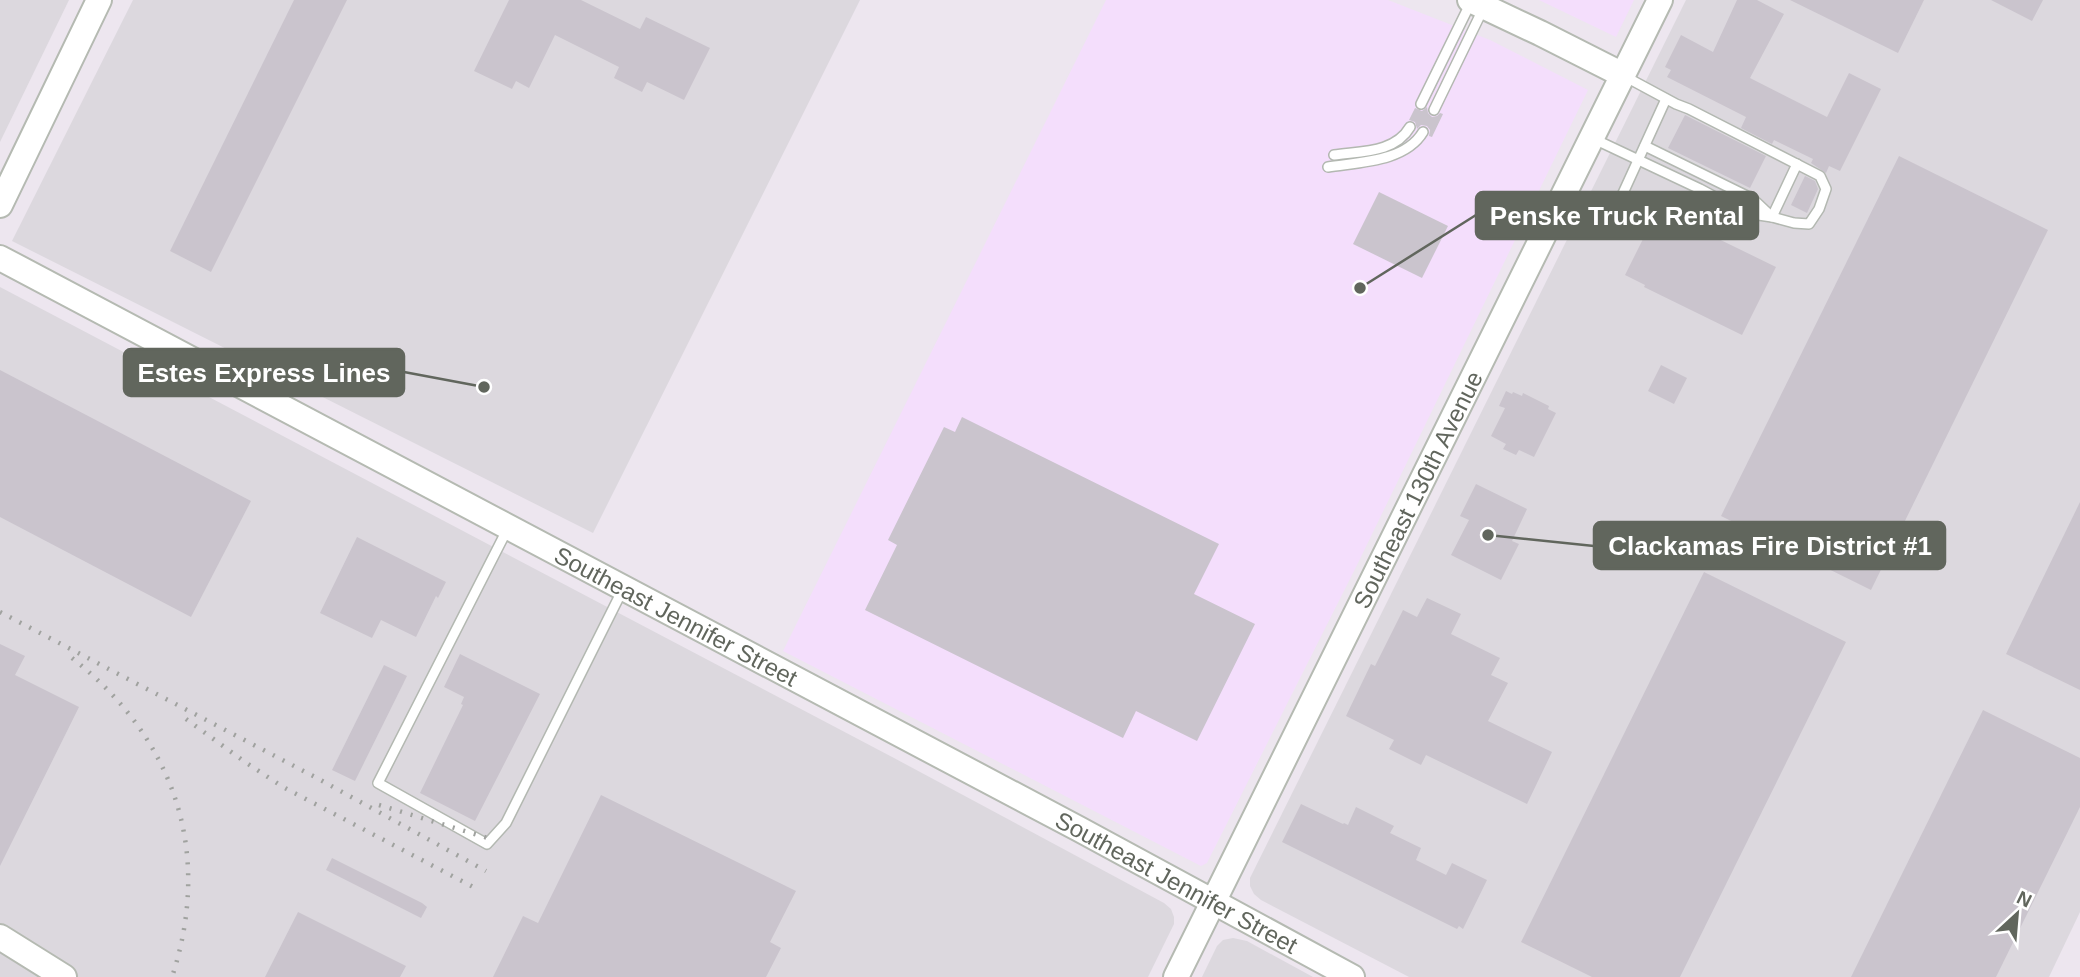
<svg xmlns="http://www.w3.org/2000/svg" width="2080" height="977" viewBox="0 0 2080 977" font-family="Arial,sans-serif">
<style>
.commercial{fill:#f4defc}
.industrial{fill:#dcd8de}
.building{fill:#cac4cd}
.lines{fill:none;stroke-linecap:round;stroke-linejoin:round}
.lane-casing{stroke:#b3b8b1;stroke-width:12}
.secondary-casing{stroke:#b5bab2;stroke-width:28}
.lane{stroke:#fff;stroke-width:9}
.secondary{stroke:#fff;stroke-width:24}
.rail{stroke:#a0a29f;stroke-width:4.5;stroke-dasharray:2 9;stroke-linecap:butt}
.labels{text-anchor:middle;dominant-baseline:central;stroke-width:6;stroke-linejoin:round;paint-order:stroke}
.street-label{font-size:24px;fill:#61665d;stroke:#fff}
.leader{fill:none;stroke:#61665d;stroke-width:2.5}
.callout-dot{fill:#61665d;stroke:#fff;stroke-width:2.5}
.callout{fill:#61665d;stroke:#61665d;stroke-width:2.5}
.callout-label{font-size:26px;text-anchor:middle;font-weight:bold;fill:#fff}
</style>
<rect width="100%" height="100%" fill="#ede6ef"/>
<g class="commercial">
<polygon points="1106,0 1388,0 1490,40 1588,90 1358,563 1207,863 1201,866 783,651"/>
<polygon points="1539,0 1634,0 1616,37"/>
</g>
<g class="industrial">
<polygon points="0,0 69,0 0,142"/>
<polygon points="133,0 860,0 593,533 12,241"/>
<polygon points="1686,0 2080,0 2080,912 2049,977 1409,977 1261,900 1254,894 1250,886 1250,878"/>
<polygon points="0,287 894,758 1164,903 1171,909 1174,917 1174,924 1148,977 0,977"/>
<polygon points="1233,938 1247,941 1313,977 1202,977 1217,946 1223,940"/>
</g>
<g class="building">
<polygon points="294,0 347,0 211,272 170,251"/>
<polygon points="509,0 581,0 640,29 646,17 710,48 684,100 647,82 642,92 614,78 619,67 555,35 529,88 516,81 512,89 474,71"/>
<polygon points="1737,0 1757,0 1784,14 1750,78 1827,117 1849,73 1881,89 1840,171 1829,166 1826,173 1811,163 1813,159 1774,140 1772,144 1741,128 1746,117 1667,77 1671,70 1665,67 1681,35 1713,52"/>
<polygon points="1790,0 1924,0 1898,53"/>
<polygon points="1991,0 2043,0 2032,21"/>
<polygon points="1427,107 1428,113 1432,117 1437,116 1440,113 1443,114 1432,137 1429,136 1430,130 1427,126 1421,125 1417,129 1415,122 1409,120 1415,108 1422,111"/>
<polygon points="1685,115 1766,156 1750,188 1668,148"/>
<polygon points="1899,156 2048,230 1871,590 1721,516"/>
<polygon points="1805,176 1815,181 1818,189 1807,213 1791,205"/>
<polygon points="1632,191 1656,203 1658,198 1672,205 1670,210 1696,223 1694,227 1776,267 1742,335 1644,287 1645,285 1625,275 1643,239 1616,225"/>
<polygon points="1379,192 1448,226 1422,278 1353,244"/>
<polygon points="1661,365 1687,378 1674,404 1648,391"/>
<polygon points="0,370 251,501 191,617 0,517"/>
<polygon points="1506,391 1512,394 1513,392 1522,396 1523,393 1549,406 1548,409 1556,413 1534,457 1519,450 1516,455 1503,449 1506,444 1491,436 1505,408 1499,406"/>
<polygon points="962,417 1219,544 1194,594 1255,624 1197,741 1136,711 1123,738 865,610 897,545 888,540 944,427 955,432"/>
<polygon points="1476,484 1527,509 1512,541 1519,544 1501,580 1451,555 1469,520 1460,516"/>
<polygon points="2080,502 2080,690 2006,654"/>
<polygon points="357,537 446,582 438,598 436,596 416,637 381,620 372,638 320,613"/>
<polygon points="1704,572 1846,642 1680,977 1592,977 1521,942"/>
<polygon points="1427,598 1461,614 1451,634 1500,658 1491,675 1508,683 1488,721 1552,752 1527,804 1426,755 1421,765 1389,749 1394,740 1346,716 1371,664 1375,666 1403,610 1417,617"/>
<polygon points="0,644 25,656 15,675 79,707 0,866"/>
<polygon points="460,654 540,694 475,821 420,793 463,705 461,704 464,697 444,687"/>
<polygon points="384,665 407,676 355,781 332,770"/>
<polygon points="1983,710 2080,758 2080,807 1996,977 1851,977"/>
<polygon points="601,795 796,891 770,942 781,948 766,977 493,977 523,916 538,923"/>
<polygon points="1301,804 1343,824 1344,823 1348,825 1356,807 1394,826 1390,833 1421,848 1416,860 1446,875 1452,863 1487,880 1463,929 1459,926 1457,929 1282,842"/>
<polygon points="332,858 422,903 427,907 421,918 326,870"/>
<polygon points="298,912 406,966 400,977 265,977"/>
</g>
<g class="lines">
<g class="lane-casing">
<g id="lane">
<polyline points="1624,76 1676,104 1689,109 1820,176 1826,189 1819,209 1809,224 1794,223 1772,217 1753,199 1645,146"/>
<polyline points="1421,104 1471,2"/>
<polyline points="1434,110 1484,7"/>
<polyline points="1594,139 1700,189 1745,213 1772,217 1797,164"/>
<path d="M1334 155C1361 151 1395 153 1410 127"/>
<path d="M1328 167C1359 162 1405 162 1423 132"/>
<polyline points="1608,226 1666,99"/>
<polyline points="508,528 378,783 487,844 506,823 623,589"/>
</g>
</g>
<g class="secondary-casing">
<g id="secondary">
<polyline points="1470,0 1540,33 1623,75"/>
<polyline points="0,205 99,0"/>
<path id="s1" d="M0 258 1079 829 1352 977"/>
<polyline points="0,937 64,977"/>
<path id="s2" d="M1176 977 1660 0"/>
</g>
</g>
<use href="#lane" class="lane"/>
<use href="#secondary" class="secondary"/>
<g class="rail">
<polyline points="0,612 315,777 486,871"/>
<path d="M72 658C175 739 213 852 172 977"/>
<polyline points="186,719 245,762 283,787 477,889"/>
<polyline points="379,805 491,839"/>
</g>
</g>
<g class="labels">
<g class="street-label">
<text stroke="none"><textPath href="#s2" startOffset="544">Southeast 130th Avenue</textPath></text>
<text stroke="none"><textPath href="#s1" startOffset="765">Southeast Jennifer Street</textPath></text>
<text stroke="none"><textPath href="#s1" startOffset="1332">Southeast Jennifer Street</textPath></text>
</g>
</g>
<path class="leader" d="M1360 288L1476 215M484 387L404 372M1488 535L1594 546"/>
<g class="callout-dot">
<circle cx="1360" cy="288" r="7"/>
<circle cx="484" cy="387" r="7"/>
<circle cx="1488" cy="535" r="7"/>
</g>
<g class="callout">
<rect x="1476" y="192" width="282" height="47" rx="7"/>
<rect x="124" y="349" width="280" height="47" rx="7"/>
<rect x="1594" y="522" width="351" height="47" rx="7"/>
</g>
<g class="callout-label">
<text x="1617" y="225">Penske Truck Rental</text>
<text x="264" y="382">Estes Express Lines</text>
<text x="1770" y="555">Clackamas Fire District #1</text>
</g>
<g transform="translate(2017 914) rotate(26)" stroke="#ffffff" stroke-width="5" paint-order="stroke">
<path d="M0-5L12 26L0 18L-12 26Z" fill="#61665d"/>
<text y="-10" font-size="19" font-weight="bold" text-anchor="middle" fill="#61665d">N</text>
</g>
</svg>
